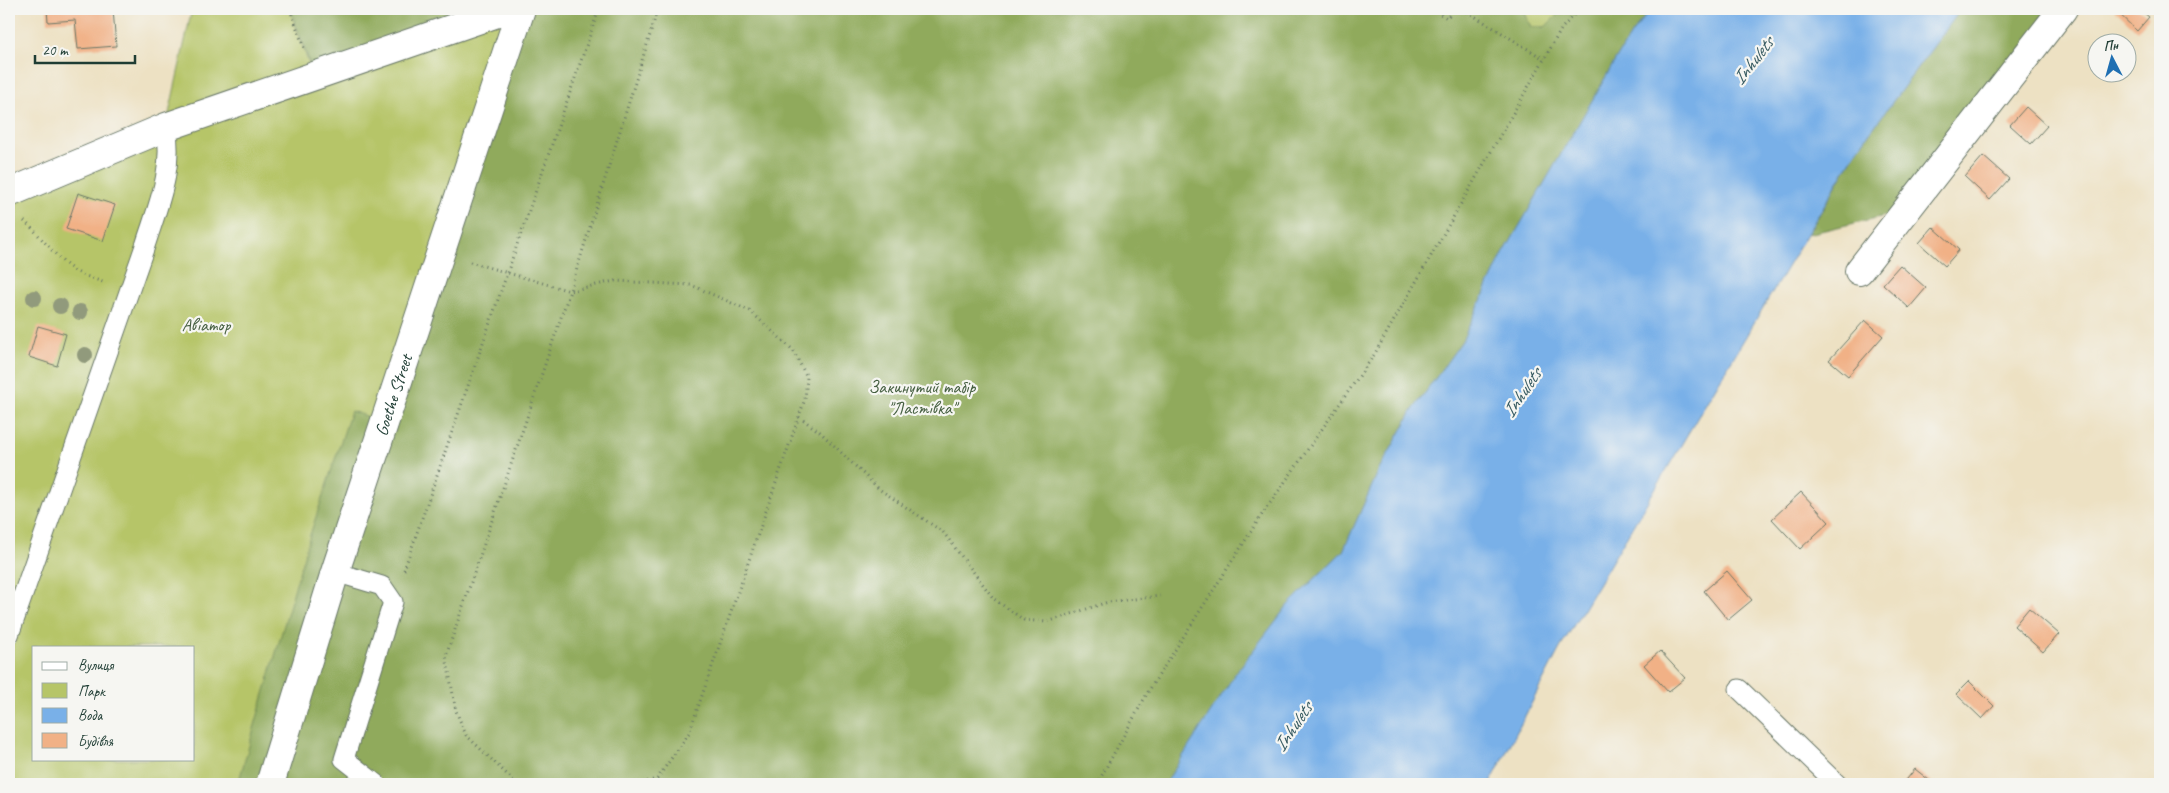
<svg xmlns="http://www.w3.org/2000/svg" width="2169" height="793" viewBox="0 0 2169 793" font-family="Caveat,sans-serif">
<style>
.green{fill:#b6c568;stroke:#6a814e;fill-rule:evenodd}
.forest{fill:#90aa5c;stroke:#587448}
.water{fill:#79b0e8;stroke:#4c768e}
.building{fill:#f1b186}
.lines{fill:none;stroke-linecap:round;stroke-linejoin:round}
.service-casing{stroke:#677666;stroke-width:21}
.minor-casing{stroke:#677666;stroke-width:30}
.path{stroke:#677666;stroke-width:3;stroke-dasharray:1 4;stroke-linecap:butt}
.service{stroke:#fff;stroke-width:19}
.minor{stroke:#fff;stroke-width:28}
.tree{fill:#919a7c}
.labels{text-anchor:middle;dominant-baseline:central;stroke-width:4.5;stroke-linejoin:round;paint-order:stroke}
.park-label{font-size:18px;fill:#455f41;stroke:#f6f6f2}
.street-label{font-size:18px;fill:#1f3d34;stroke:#f6f6f2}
.water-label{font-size:19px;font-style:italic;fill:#365a61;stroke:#f6f6f2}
</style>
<rect width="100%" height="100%" fill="#f6f6f2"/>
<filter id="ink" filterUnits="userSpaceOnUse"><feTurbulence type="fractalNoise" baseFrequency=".02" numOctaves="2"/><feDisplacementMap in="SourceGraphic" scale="10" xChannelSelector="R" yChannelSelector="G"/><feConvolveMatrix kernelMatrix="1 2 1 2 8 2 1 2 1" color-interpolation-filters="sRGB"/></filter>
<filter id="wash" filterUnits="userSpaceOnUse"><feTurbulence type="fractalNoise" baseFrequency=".0096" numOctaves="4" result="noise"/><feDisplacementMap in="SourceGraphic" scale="20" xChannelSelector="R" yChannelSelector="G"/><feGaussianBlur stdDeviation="1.12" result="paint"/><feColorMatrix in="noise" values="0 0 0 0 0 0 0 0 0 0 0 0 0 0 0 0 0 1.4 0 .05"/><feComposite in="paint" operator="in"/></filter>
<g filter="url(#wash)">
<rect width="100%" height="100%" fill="#ede1c3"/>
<g class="green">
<path d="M192 9H290L313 76 508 9 270 784H9V193L166 127ZM34 647H194V759H34Z"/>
<polygon points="1522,9 1563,9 1545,27 1531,27"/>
</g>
<g class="forest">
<polygon points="290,9 509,9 312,70"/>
<polygon points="521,9 1522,9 1531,27 1545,27 1563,9 1651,9 1632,33 1616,59 1502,256 1462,341 1413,410 1379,470 1343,551 1288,605 1235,675 1165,784 238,784 310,535 351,411 384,422"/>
<polygon points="1961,9 2063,9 1906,211 1808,234 1857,150"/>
</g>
<polygon class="water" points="1651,9 1961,9 1857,150 1559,650 1490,784 1165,784 1235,674 1288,605 1343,551 1379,470 1413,410 1462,341 1502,256 1616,59 1632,33"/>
<g id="blocks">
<g class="building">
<polygon points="47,9 113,9 116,46 78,49 75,20 48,22"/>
<polygon points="2114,9 2139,9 2149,17 2137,31"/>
<polygon points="2026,107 2047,126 2031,144 2010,125"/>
<polygon points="1983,156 2009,179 1990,200 1965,177"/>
<polygon points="78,193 115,205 103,241 66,229"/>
<polygon points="1933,227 1959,250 1945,266 1919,243"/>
<polygon points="1900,265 1926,288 1909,308 1883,284"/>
<polygon points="1865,320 1883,336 1848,376 1829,360"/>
<polygon points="38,326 66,334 57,366 29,357"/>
<polygon points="1801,492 1829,522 1800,549 1772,519"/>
<polygon points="1727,571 1752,600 1728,620 1704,591"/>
<polygon points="2029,608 2059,634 2043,652 2014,626"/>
<polygon points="1660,651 1685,678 1668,692 1644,665"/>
<polygon points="1969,681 1994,706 1982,719 1956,694"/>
<polygon points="1915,769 1934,784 1903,784"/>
</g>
</g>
</g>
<g filter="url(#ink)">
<use href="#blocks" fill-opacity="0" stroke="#677666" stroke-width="1"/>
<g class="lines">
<g class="service-casing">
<g id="service">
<polyline points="335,572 382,586 393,602 344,759 376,784"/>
<path d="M9 635 145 246C158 205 174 170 166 127"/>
<polyline points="1739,689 1837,784"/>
</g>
</g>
<g class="minor-casing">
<g id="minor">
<polyline points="9,193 166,127 509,9"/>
<polyline points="1859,271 2063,9"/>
<path id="s1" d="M270 784 335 572 521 9"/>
</g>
</g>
<g class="path">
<polyline points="290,9 304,48"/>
<polyline points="1432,9 1447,18 1454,9"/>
<polyline points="1463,9 1544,59"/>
<path d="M24 221C42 236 55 258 75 271 84 276 95 279 105 283"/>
<polyline points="470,262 570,291 614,281 691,285 750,311 792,349 807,377 805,399 689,733 657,779 637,784"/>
<polyline points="799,417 820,432 879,489 943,532 994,599 1024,620 1047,622 1108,602 1160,596"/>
<polyline points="404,570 599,9"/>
<polyline points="517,784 466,735 456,711 446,656 570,291 658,9"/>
<polyline points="1097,784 1148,692 1259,519 1374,355 1562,28 1579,9"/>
</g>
<use href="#service" class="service"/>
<use href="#minor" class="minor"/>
</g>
<g class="tree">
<circle cx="34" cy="298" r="8"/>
<circle cx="60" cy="306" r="8"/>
<circle cx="80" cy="312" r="8"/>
<circle cx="85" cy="355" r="8"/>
</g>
</g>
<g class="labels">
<g class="park-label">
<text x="206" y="325">Авіатор</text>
<text x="922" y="387">Закинутий табір<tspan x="922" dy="21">"Ластівка"</tspan></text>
</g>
<g class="street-label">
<text stroke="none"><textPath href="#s1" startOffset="408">Goethe Street</textPath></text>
</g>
<g class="water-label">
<text transform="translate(1753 61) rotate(-52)">Inhulets</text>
<text transform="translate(1522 393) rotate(-56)">Inhulets</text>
<text transform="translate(1293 727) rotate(-56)">Inhulets</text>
</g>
</g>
<rect width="2169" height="793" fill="none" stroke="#f6f6f2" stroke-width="30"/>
<rect x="32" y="646" width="162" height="115" fill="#f6f6f2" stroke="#a0aca6"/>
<rect x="42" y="662" width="25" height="8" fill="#ffffff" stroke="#a0aca6"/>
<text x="78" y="670" font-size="15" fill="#1f3d34">Вулиця</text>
<rect x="42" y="683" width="25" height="15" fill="#b6c568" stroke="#a0aca6"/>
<text x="78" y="696" font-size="15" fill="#1f3d34">Парк</text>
<rect x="42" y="708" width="25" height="15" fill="#79b0e8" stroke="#a0aca6"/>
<text x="78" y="720" font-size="15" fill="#1f3d34">Вода</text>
<rect x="42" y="733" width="25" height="15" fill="#f1b186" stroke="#a0aca6"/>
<text x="78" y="746" font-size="15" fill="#1f3d34">Будівля</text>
<g transform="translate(2112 58) rotate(354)"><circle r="24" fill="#f6f6f2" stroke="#a0aca6"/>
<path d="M0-4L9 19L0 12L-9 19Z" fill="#1f6fb2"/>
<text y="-8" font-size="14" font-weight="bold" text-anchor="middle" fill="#1f3d34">Пн</text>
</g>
<path d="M35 55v8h100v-8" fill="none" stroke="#1f3d34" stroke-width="2.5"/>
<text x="42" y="55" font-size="15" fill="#1f3d34" stroke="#f6f6f2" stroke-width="4" paint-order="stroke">20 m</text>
</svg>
